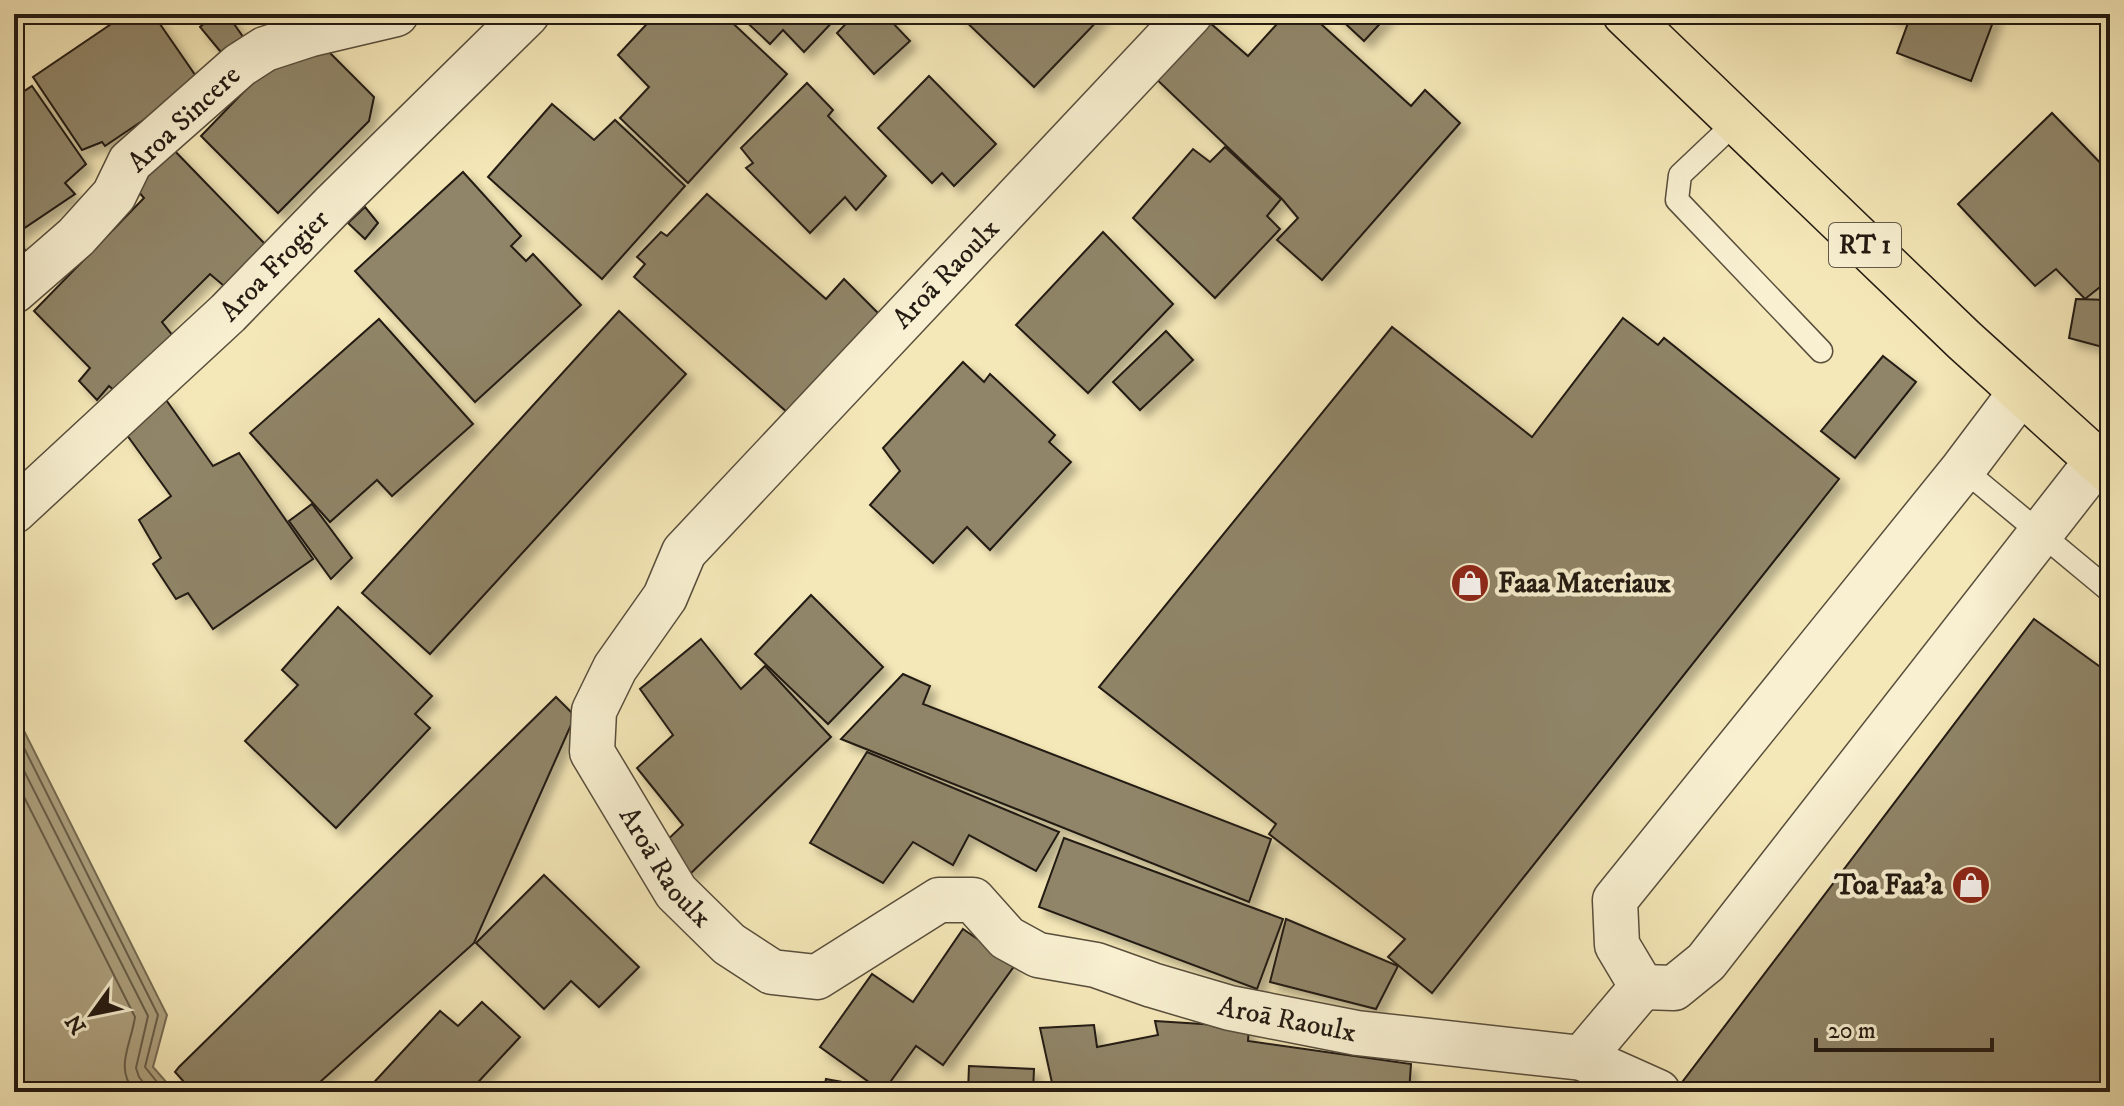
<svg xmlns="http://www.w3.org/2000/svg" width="2124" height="1106" viewBox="0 0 2124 1106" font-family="'IM FELL DW Pica',serif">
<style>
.water{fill:#aea280;stroke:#766c54;stroke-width:2}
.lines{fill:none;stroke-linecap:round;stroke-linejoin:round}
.shore{stroke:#685e49;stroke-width:2}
.building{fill:#908568;stroke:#231a12;stroke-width:2;filter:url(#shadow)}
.lane-casing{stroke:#584e3c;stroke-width:25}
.street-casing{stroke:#584e3c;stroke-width:47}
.primary-casing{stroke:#231a12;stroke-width:47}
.lane{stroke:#f8f0d1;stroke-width:22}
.street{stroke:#f8f0d1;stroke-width:44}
.primary{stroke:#f5e8b8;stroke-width:44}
.labels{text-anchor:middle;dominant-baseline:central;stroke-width:8;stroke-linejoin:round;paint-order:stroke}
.shield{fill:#f8f0d1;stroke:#635a4b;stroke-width:2}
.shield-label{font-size:26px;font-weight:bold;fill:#231a12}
.street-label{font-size:28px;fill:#231a12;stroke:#f8f0d1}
.poi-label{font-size:28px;font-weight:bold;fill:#231a12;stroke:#f8f0d1;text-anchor:start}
</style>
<defs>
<filter id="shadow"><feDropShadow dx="7" dy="7" stdDeviation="4" flood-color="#0004"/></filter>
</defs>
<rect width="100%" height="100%" fill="#f5e8b8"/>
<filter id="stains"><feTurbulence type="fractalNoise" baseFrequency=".0025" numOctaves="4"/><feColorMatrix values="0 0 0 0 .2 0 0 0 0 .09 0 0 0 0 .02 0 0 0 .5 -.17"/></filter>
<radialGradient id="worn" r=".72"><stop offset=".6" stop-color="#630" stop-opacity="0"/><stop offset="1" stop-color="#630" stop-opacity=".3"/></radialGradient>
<polygon class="water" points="14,711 167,1015 153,1067 175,1092 14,1092"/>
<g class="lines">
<g class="shore">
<polyline points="14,728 158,1015 145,1067 165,1092"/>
<polyline points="14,751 148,1016 136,1068 139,1077 151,1092"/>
<path d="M14 777 135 1017C131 1045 114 1068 135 1092"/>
</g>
</g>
<g class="building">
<polygon points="126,14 153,14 200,82 105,146 102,142 82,150 33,77"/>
<polygon points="216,14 227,14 246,41 225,57 200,27"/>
<polygon points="656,14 723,14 787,74 688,183 620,118 649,87 618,55"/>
<polygon points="738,14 840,14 804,52 783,30 770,44"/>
<polygon points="855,14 891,14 888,18 910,41 874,74 837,33"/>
<polygon points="958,14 1104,14 1034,87"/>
<polygon points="1286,14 1310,14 1411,106 1425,90 1460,123 1322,280 1277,240 1298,218 1282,199 1150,73 1202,16 1248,56"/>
<polygon points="1335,14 1389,14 1364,41"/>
<polygon points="1886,14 1996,14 1971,81 1897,53 1908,23"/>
<polygon points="321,44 374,97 369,121 278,213 201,136 284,50"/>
<polygon points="929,76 996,144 954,186 942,173 932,183 878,128"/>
<polygon points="807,83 833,110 828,116 886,176 856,210 845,197 810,233 746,168 753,163 741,148"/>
<polygon points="32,86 86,164 65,183 75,194 14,235 14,98"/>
<polygon points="552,104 594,140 615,120 685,186 602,279 488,177"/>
<polygon points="2052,113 2110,173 2110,279 2085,299 2056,269 2035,286 1958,204"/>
<polygon points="169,145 265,244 224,286 210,274 162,322 173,336 117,393 109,386 97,400 79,381 90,368 34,311 144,198 131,183"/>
<polygon points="1225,147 1281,199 1267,216 1280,229 1215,298 1133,218 1193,149 1210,162"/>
<polygon points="463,172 521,236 511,246 526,261 533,254 581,305 475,402 355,271"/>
<polygon points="707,194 826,299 844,279 879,314 788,413 634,277 645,264 637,257 661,232 667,236"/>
<polygon points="365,207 378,223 365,239 348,223"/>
<polygon points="1103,232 1173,304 1088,393 1016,325"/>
<polygon points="17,238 29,256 14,267 14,240"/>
<polygon points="2076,299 2110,300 2110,349 2069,338"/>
<polygon points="619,311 686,374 430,654 362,593"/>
<polygon points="1623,318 1658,345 1664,338 1839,479 1432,993 1388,957 1405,939 1269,834 1276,824 1099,687 1392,327 1532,437"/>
<polygon points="379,319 473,424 392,496 377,480 330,522 250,433"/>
<polygon points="1166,331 1193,360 1140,410 1113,382"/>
<polygon points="1883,356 1916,382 1855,458 1821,431"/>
<polygon points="963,362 984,382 990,374 1055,435 1049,442 1071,462 990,550 967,527 933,563 870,505 900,471 883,448"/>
<polygon points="164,397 213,466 239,453 313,559 213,629 188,593 176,599 153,564 161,558 139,520 171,496 124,431"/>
<polygon points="312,504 352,558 331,579 289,521"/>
<polygon points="811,595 883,667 828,724 755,654"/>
<polygon points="338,607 432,696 415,714 430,728 336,828 245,741 298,685 282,670"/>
<polygon points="2034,619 2110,674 2110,1092 1702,1092 1680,1085"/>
<polygon points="701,639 741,689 765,666 831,737 689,875 661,846 683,825 637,768 673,735 640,689"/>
<polygon points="903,674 930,686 923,704 1271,839 1249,902 841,739"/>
<polygon points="556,697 575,716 474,943 309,1092 193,1092 175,1072 179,1067"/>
<polygon points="867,752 1059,832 1036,871 969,835 953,865 913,842 883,883 810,843"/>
<polygon points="1064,838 1283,919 1257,989 1039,907"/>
<polygon points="544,875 639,967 599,1007 571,981 544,1009 476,943"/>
<polygon points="1286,919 1398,966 1376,1009 1270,982"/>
<polygon points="963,929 1015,965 943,1065 916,1046 883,1092 820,1047 872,974 913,1002"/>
<polygon points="482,1002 520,1037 469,1092 365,1092 440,1011 458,1026"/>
<polygon points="1155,1021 1249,1027 1248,1041 1411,1064 1409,1092 1054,1092 1040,1028 1094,1025 1097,1047 1158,1035"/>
<polygon points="969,1066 1034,1069 1033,1092 968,1092"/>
<polygon points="826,1079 870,1087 869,1092 823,1092"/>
</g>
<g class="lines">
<g class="lane-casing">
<g id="lane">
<polyline points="1737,121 1680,175 1677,200 1821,351"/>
<polyline points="1963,469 2110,591"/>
</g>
</g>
<g class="street-casing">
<g id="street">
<path id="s1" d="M1190 14 684 552 665 597 615 668 594 711 592 752 676 892 729 944 772 972 817 977 939 900H973L1007 938 1038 955 1096 965 1152 985 1230 1008 1357 1033 1582 1058 1658 1092"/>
<polyline points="14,291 76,237 114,195 130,162 240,65 265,49 311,34 396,14"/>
<path id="s2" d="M14 511 228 313 332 206 527 14"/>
<polyline points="1642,987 1617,945 1615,900 1963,469 2021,392"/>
<polyline points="1642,987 1674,988 1706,962 2097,461"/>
<polyline points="1582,1058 1642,987"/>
</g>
</g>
<g class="primary-casing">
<polyline id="primary" points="1625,14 1964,340 2110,472"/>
</g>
<use href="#lane" class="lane"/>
<use href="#street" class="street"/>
<use href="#primary" class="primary"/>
</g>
<defs>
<g id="shop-disc" transform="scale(2)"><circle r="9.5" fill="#8f2418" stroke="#f8f0d1"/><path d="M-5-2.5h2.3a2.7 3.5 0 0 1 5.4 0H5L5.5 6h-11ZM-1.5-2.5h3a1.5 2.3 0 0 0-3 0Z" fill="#fff"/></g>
</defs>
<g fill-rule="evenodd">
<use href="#shop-disc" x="1470" y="583"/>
<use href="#shop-disc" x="1971" y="885"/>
</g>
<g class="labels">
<rect class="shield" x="1829" y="223" width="72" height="44" rx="6"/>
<g class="shield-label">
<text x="1865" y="245">RT 1</text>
</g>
<g class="street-label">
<text transform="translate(184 119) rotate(-43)">Aroa Sincere</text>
<text stroke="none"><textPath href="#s2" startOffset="358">Aroa Frogier</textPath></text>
<text transform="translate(946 274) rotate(-46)">Aroā Raoulx</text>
<text stroke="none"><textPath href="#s1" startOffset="1100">Aroā Raoulx</textPath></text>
<text stroke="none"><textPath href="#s1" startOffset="1820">Aroā Raoulx</textPath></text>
</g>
<g class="poi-label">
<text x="1498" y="583">Faaa Materiaux</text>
<text x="1943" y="885" text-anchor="end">Toa Faa'a</text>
</g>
</g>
<rect width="2124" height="1106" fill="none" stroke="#f5e8b8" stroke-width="48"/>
<rect x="16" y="16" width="2092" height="1074" fill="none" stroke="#231a12" stroke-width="4"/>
<rect x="24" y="24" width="2076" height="1058" fill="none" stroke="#231a12" stroke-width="2"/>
<g transform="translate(92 1014) rotate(237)" stroke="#f8f0d1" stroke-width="6" paint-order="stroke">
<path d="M0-6L14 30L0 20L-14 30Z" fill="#231a12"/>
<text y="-12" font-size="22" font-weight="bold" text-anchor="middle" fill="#231a12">N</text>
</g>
<path d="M1816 1038v12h176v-12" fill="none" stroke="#231a12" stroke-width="4"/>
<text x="1828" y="1038" font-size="24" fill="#231a12" stroke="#f8f0d1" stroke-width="6" paint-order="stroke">20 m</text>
<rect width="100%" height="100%" filter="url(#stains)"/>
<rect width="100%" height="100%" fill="url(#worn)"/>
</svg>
